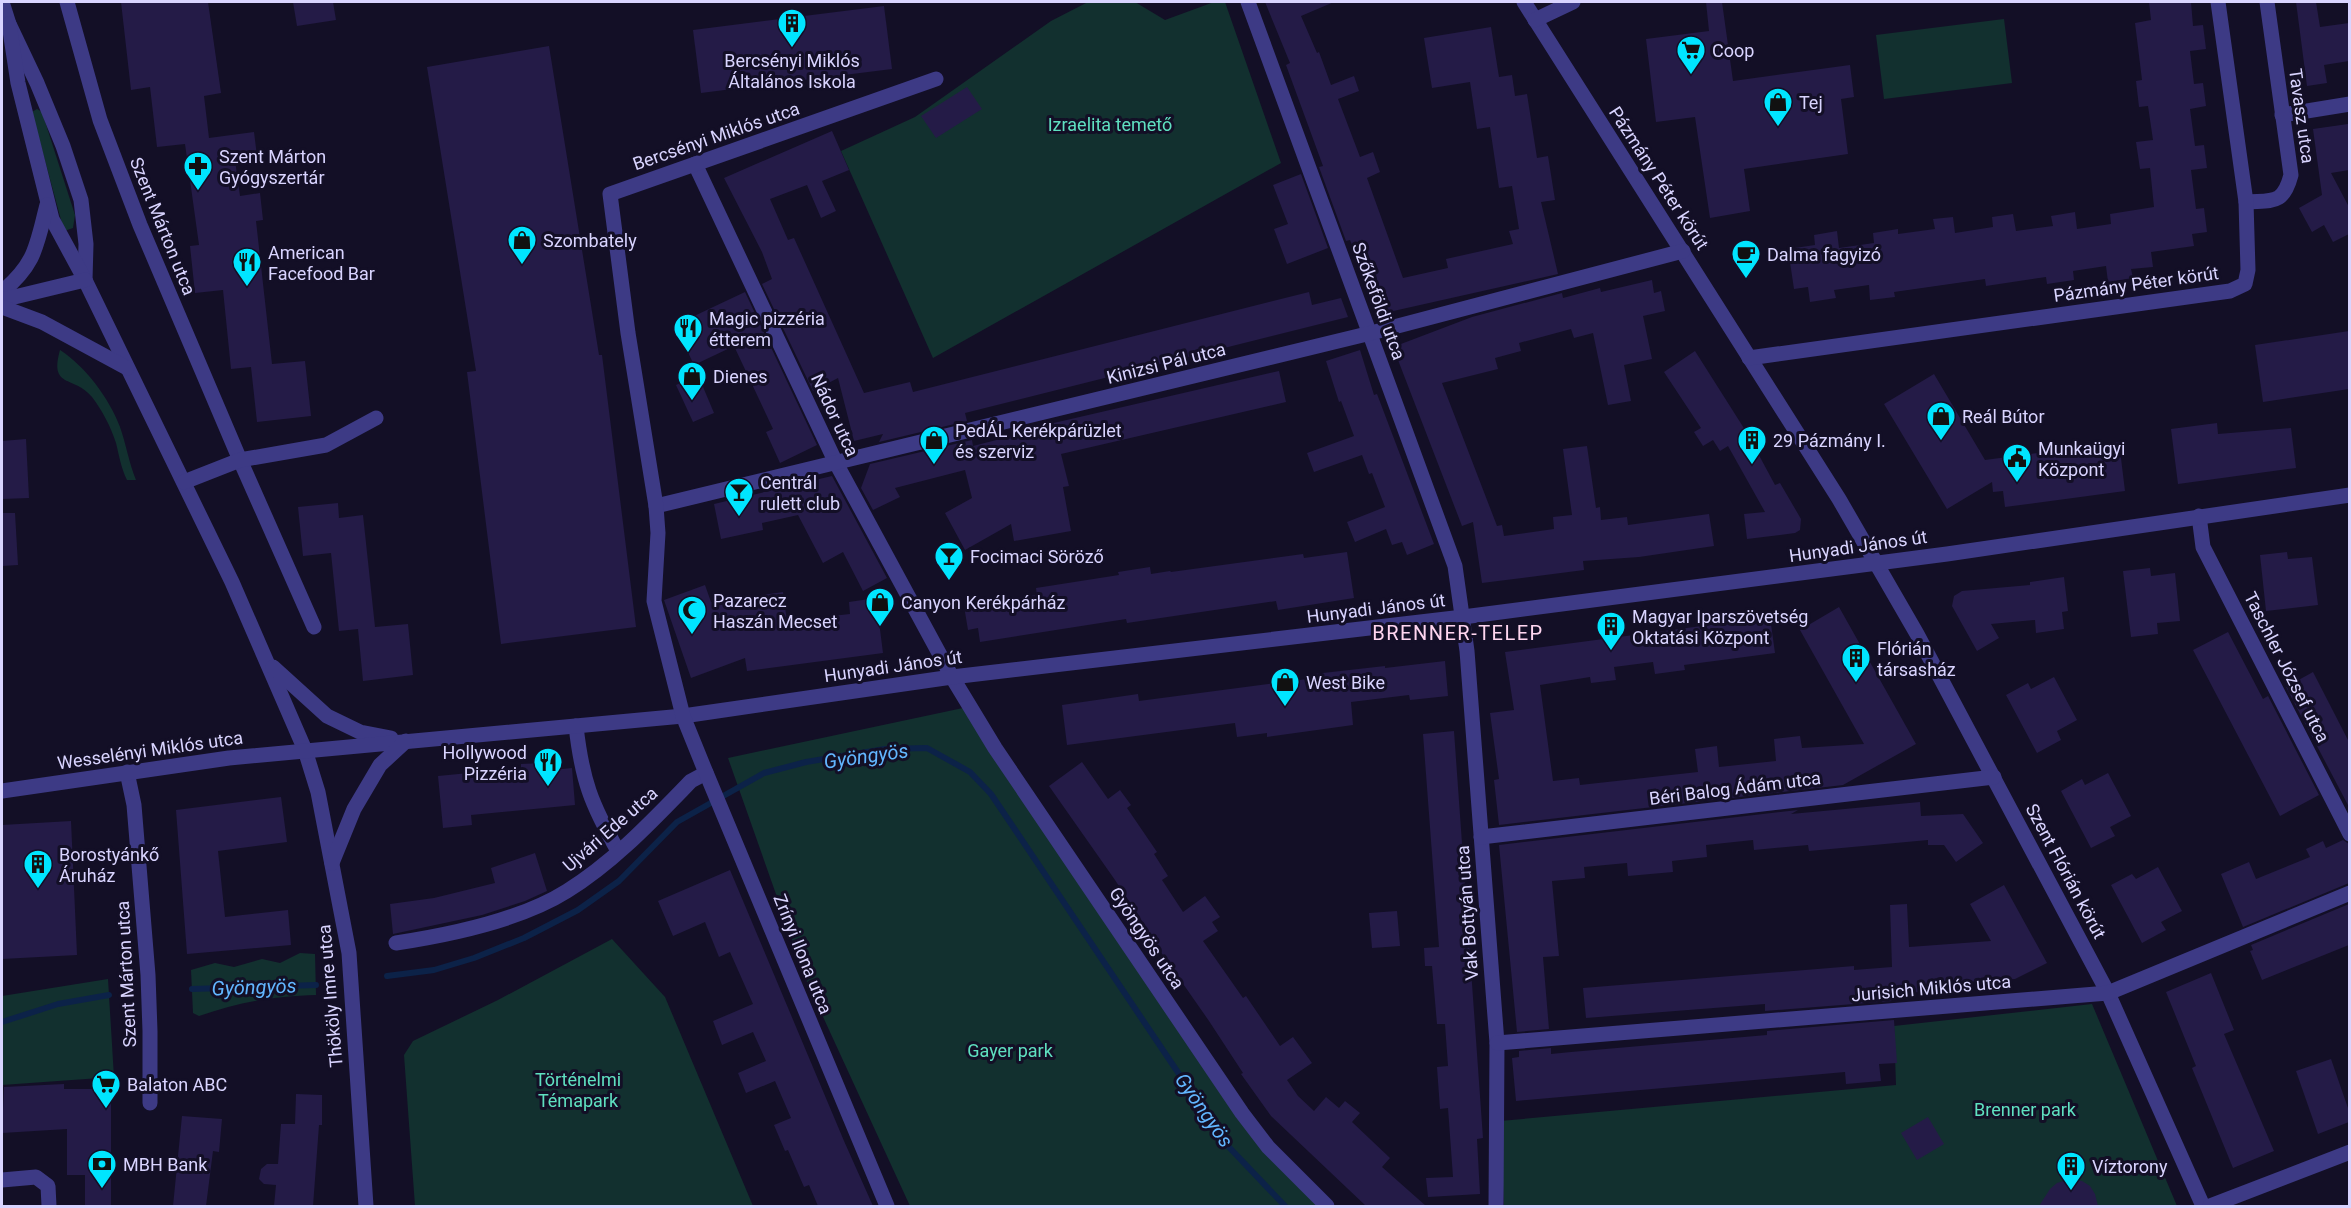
<svg xmlns="http://www.w3.org/2000/svg" width="2351" height="1208" viewBox="0 0 2351 1208" font-family="Roboto,sans-serif">
<style>
.green{fill:#12302f}
.lines{fill:none;stroke-linecap:round;stroke-linejoin:round}
.stream{stroke:#0c2248;stroke-width:6}
.building{fill:#241b47}
.minor{stroke:#3d3a85;stroke-width:15}
.labels{text-anchor:middle;dominant-baseline:central;stroke-width:6;stroke-linejoin:round;paint-order:stroke}
.poi-label{font-size:18px;fill:#d9d4ff;stroke:#130f26;text-anchor:start}
.street-label{font-size:18px;fill:#d9d4ff;stroke:#130f26}
.park-label{font-size:18px;fill:#5fe0c0;stroke:#130f26}
.neighbourhood-label{font-size:20px;letter-spacing:1.5px;fill:#ffd6f0;stroke:#130f26}
.water-label{font-size:20px;font-style:italic;fill:#62b6ff;stroke:#130f26}
</style>
<rect width="100%" height="100%" fill="#130f26"/>
<g class="green">
<polygon points="1088,2 1135,2 1165,20 1214,2 1225,2 1281,163 933,358 841,151 915,117 1051,21"/>
<polygon points="2004,19 2012,83 1884,99 1876,35"/>
<polygon points="37,109 42,112 75,215 73,228 64,231 33,116 32,112"/>
<path d="M60 350C86 367 109 398 120 427 126 444 129 463 136 480H127C121 468 119 455 116 443 111 427 102 410 92 397 74 375 49 389 60 350Z"/>
<polygon points="963,708 1215,1075 1328,1206 910,1206 807,982 728,758"/>
<polygon points="612,939 665,997 753,1206 415,1206 404,1055 413,1041 498,1000"/>
<path d="M300 953 315 954 316 995C274 996 240 1002 199 1016L193 1013 191 970 215 963 234 967 262 959 280 963Z"/>
<polygon points="108,979 114,1077 2,1085 2,996"/>
<polygon points="2092,1004 2177,1206 1504,1206 1500,1121 1896,1085 1894,1026"/>
</g>
<g class="lines">
<g class="stream">
<polyline points="387,976 434,970 474,958 524,938 578,910 619,881 677,822 764,773 806,762 885,749 927,748 970,772 991,794 1226,1144 1285,1206"/>
<polyline points="192,989 316,985"/>
<polyline points="2,1022 58,1004 109,995"/>
</g>
</g>
<g class="building">
<polygon points="121,2 208,2 221,93 204,96 209,138 254,132 257,156 235,160 240,196 260,193 263,220 256,221 272,364 305,361 311,416 257,422 251,367 231,369 223,290 195,293 190,246 199,245 185,144 157,147 150,87 131,90"/>
<polygon points="293,2 333,2 336,20 297,26"/>
<polygon points="1265,2 1334,2 1301,16 1317,53 1319,52 1331,85 1354,76 1359,91 1338,99 1360,157 1373,152 1380,172 1367,178 1403,278 1448,268 1446,259 1513,244 1509,231 1519,229 1512,186 1499,188 1490,127 1477,129 1470,82 1432,88 1424,38 1491,27 1499,77 1512,75 1515,96 1527,94 1537,158 1548,156 1555,200 1541,202 1558,274 1380,314 1350,240 1346,241 1319,167 1323,166 1286,65 1290,63"/>
<polygon points="1706,2 1722,2 1733,81 1850,65 1854,97 1841,99 1848,154 1744,169 1750,211 1710,218 1695,117 1656,122 1646,39 1709,31"/>
<polygon points="2149,2 2191,2 2193,26 2203,25 2206,49 2190,51 2194,84 2203,83 2206,106 2190,109 2195,146 2204,145 2207,168 2191,170 2196,209 2204,208 2207,232 2192,234 2194,246 2151,252 2153,267 2131,269 2133,278 2108,282 2106,266 2073,271 2074,280 2047,284 2046,277 1986,286 1985,279 1894,292 1895,297 1870,300 1869,285 1834,290 1836,298 1810,302 1808,287 1794,289 1788,249 1815,245 1814,235 1837,231 1839,248 1874,243 1873,233 1898,229 1898,234 1935,229 1933,219 1953,217 1955,233 1993,227 1992,217 2013,214 2016,231 2053,226 2051,216 2075,212 2077,229 2111,224 2110,214 2154,207 2150,168 2140,169 2136,142 2153,140 2148,106 2139,107 2136,81 2142,80 2135,23 2151,20"/>
<polygon points="2296,2 2316,2 2320,27 2349,23 2349,61 2324,65 2327,83 2307,86"/>
<polygon points="884,6 892,69 701,93 693,30"/>
<polygon points="549,46 599,355 602,355 636,627 501,644 467,372 476,371 427,67"/>
<polygon points="967,87 982,109 936,138 921,116"/>
<polygon points="2348,124 2349,170 2331,173 2349,207 2349,234 2333,242 2324,225 2312,232 2299,208 2322,195 2313,129"/>
<polygon points="832,131 849,170 822,181 836,211 821,218 807,185 770,199 788,240 794,238 864,393 910,382 913,392 1309,292 1312,305 1341,298 1348,317 965,413 967,421 879,442 883,434 854,441 838,378 813,391 762,284 772,279 762,252 724,178"/>
<polygon points="1301,174 1328,248 1287,264 1274,229 1288,224 1273,185"/>
<polygon points="1652,280 1654,293 1661,291 1665,311 1643,316 1652,359 1624,365 1631,401 1608,405 1593,333 1574,338 1571,329 1519,343 1521,351 1495,358 1498,369 1442,383 1497,526 1502,525 1504,536 1554,529 1553,517 1572,515 1563,449 1587,446 1596,508 1600,507 1601,520 1627,517 1628,525 1709,514 1714,546 1639,557 1583,561 1584,570 1482,583 1473,522 1462,526 1393,347 1472,317 1562,293 1563,298 1600,288 1601,292"/>
<polygon points="745,292 817,445 780,463 766,432 773,429 734,346 694,365 675,325"/>
<polygon points="2349,331 2349,389 2263,402 2255,345"/>
<polygon points="1360,350 1374,395 1377,394 1434,544 1407,555 1402,542 1392,545 1386,529 1355,542 1347,522 1385,507 1372,473 1369,474 1362,455 1314,472 1307,453 1354,436 1341,401 1339,402 1326,361"/>
<polygon points="1695,351 1747,433 1775,485 1780,483 1801,519 1800,530 1795,533 1747,539 1744,514 1765,512 1728,446 1720,451 1713,440 1703,446 1694,432 1701,428 1664,372"/>
<polygon points="1279,371 1286,402 1061,454 1069,486 1063,487 1071,531 1014,541 1011,524 965,550 945,513 972,498 965,470 895,488 900,497 873,510 861,488 870,464 972,440 973,446 1032,431 1032,428"/>
<polygon points="1934,374 1985,460 2119,442 2125,491 2005,507 2003,491 1993,492 1992,482 1947,509 1884,404"/>
<polygon points="698,375 714,413 693,422 676,385"/>
<polygon points="2217,423 2218,434 2291,428 2296,468 2178,484 2171,429"/>
<polygon points="26,439 29,498 2,499 2,441"/>
<polygon points="832,476 887,578 863,591 843,552 823,563 798,515 762,523 763,530 721,539 714,504"/>
<polygon points="338,503 339,518 363,515 375,627 408,624 413,675 363,681 358,629 339,631 331,553 303,556 298,507"/>
<polygon points="2,513 15,513 18,565 2,566"/>
<polygon points="1347,552 1354,598 1278,610 1276,601 1127,623 1126,619 980,642 978,628 968,630 964,606 1037,595 1036,588 1119,575 1118,572 1150,567 1151,574 1170,571 1171,572 1303,554 1304,558"/>
<polygon points="2287,552 2288,559 2312,557 2318,605 2266,611 2260,555"/>
<polygon points="2150,568 2151,576 2175,573 2180,621 2157,623 2158,634 2131,637 2123,571"/>
<polygon points="2064,577 2068,611 2062,612 2064,629 2036,633 2035,620 1991,624 1999,638 1977,651 1952,606 1954,596 1962,591 2030,585 2030,582"/>
<polygon points="705,585 711,602 783,592 787,621 850,614 849,602 876,598 883,653 747,671 745,658 691,678 664,600"/>
<polygon points="1839,607 1916,744 1843,785 1499,825 1494,780 1499,779 1490,713 1514,710 1505,652 1770,617 1775,653 1684,665 1685,670 1655,674 1653,662 1614,667 1616,680 1591,683 1590,677 1540,685 1553,781 1579,778 1580,785 1698,772 1695,749 1717,746 1719,767 1776,761 1774,739 1800,736 1802,748 1864,744 1800,630"/>
<polygon points="2228,632 2263,699 2268,696 2319,795 2280,816 2193,650"/>
<polygon points="1445,661 1448,696 1410,700 1409,695 1351,702 1353,725 1267,737 1267,733 1237,737 1235,723 1067,745 1062,705 1138,694 1139,701 1315,678 1314,674 1385,666 1385,668"/>
<polygon points="2313,672 2349,742 2349,807 2286,687"/>
<polygon points="2054,677 2077,720 2057,731 2061,740 2037,753 2006,695 2028,683 2031,689"/>
<polygon points="1454,731 1483,1138 1477,1139 1480,1194 1428,1197 1426,1178 1453,1177 1448,1108 1440,1109 1437,1067 1448,1066 1445,1024 1437,1024 1432,966 1425,966 1424,948 1439,947 1423,734"/>
<polygon points="1082,762 1108,799 1120,790 1131,805 1127,808 1157,852 1154,854 1168,876 1162,880 1183,912 1205,896 1220,917 1212,922 1218,931 1203,941 1243,998 1246,996 1280,1046 1293,1037 1312,1063 1287,1080 1298,1096 1314,1111 1326,1097 1339,1108 1345,1101 1360,1113 1352,1122 1390,1158 1382,1167 1426,1206 1366,1206 1271,1116 1241,1074 1243,1073 1209,1021 1142,925 1144,924 1115,880 1049,786"/>
<polygon points="543,763 544,771 572,768 575,805 471,815 472,825 443,828 438,776 521,768 521,764"/>
<polygon points="2108,773 2131,816 2110,827 2115,836 2091,848 2061,791 2082,779 2085,785"/>
<polygon points="281,797 287,842 218,851 225,917 288,910 291,945 187,954 176,810"/>
<polygon points="1920,802 1921,816 1963,814 1983,843 1956,862 1944,845 1928,845 1928,840 1809,851 1808,845 1754,850 1753,840 1706,845 1707,857 1672,861 1673,872 1628,876 1627,863 1584,867 1585,878 1552,881 1559,956 1543,957 1549,1029 1517,1032 1499,845 1798,810 1791,814"/>
<polygon points="71,821 77,955 2,959 2,825"/>
<polygon points="2343,840 2349,844 2349,883 2243,927 2221,874 2249,862 2256,879 2310,857 2306,849 2323,841 2326,848"/>
<polygon points="535,853 547,891 525,901 482,915 393,934 390,904 434,898 495,883 491,868"/>
<polygon points="2158,867 2182,911 2161,922 2166,930 2142,943 2111,885 2132,874 2136,879"/>
<polygon points="730,870 844,1141 873,1206 818,1206 809,1185 804,1187 788,1150 785,1151 774,1125 791,1118 775,1081 746,1093 738,1073 766,1061 753,1032 722,1045 713,1021 753,1004 730,952 719,957 705,922 673,936 658,901"/>
<polygon points="2004,885 2047,963 2015,979 1964,982 1965,989 1891,994 1892,1001 1765,1011 1765,1004 1586,1018 1583,988 1854,966 1854,970 1892,967 1890,905 1907,904 1909,947 1991,941 1970,904"/>
<polygon points="2349,904 2349,945 2262,980 2250,951 2253,950 2251,945"/>
<polygon points="1397,911 1400,946 1372,948 1369,913"/>
<polygon points="2211,973 2234,1030 2224,1034 2274,1151 2233,1168 2192,1068 2196,1066 2166,992"/>
<polygon points="1894,1020 1897,1063 1879,1064 1881,1081 1846,1084 1845,1072 1516,1101 1512,1058 1519,1057 1519,1051 1551,1048 1551,1054 1571,1052 1767,1035 1767,1031"/>
<polygon points="2331,1059 2349,1111 2349,1122 2318,1134 2296,1071"/>
<polygon points="64,1084 64,1089 111,1089 111,1206 85,1206 85,1175 67,1175 67,1129 2,1133 4,1087"/>
<polygon points="296,1094 322,1095 322,1125 319,1125 313,1206 274,1206 276,1185 264,1184 259,1179 261,1169 267,1164 278,1164 281,1124 295,1124"/>
<polygon points="182,1116 222,1119 219,1152 213,1151 206,1206 173,1206"/>
<polygon points="1928,1117 1944,1144 1917,1160 1901,1133"/>
<polygon points="2070,1179 2082,1181 2090,1186 2095,1194 2098,1206 2039,1206 2050,1189 2057,1183"/>
</g>
<g class="lines">
<g class="minor">
<polyline points="2,2 9,24 37,83 63,146 81,200 86,244 85,280"/>
<polyline points="67,2 100,120 140,225 240,460 314,627"/>
<polyline points="1248,2 1455,566 1467,651 1497,1043 1496,1206"/>
<polyline points="1524,2 1839,499 1917,634 2108,993 2203,1206"/>
<polyline points="1535,20 1573,2"/>
<polyline points="9,24 18,83 52,219 85,280 232,582 305,750 318,792 349,953 366,1206"/>
<polyline points="2282,115 2350,104"/>
<polyline points="695,164 836,463 952,677 995,748 1242,1113 1268,1147 1327,1206"/>
<path d="M2246 202C2273 200 2283 205 2291 175L2267 2"/>
<path d="M2 292C36 263 36 247 47 205"/>
<polyline points="2,300 85,280"/>
<polyline points="2,307 42,322 127,368"/>
<polyline points="1749,358 2230,291 2245,284 2248,270 2246,202 2218,2"/>
<polyline points="184,482 240,460 326,445 376,418"/>
<polyline points="656,506 1371,333 1683,251"/>
<polyline points="2199,516 2203,547 2350,834"/>
<polyline points="273,667 327,716 360,732 391,738"/>
<path d="M576 726C582 780 591 804 618 851"/>
<polyline points="127,772 134,805 148,975 150,1031 150,1103"/>
<polyline points="2,791 229,758 683,716 952,677 1463,617 1947,554 2350,495"/>
<polyline points="1481,837 1994,777"/>
<polyline points="332,863 354,809 380,765 406,741"/>
<path d="M396 943C449 935 521 920 567 891 614 862 653 820 691 781L706 773"/>
<polyline points="1497,1043 2108,993 2350,893"/>
<polyline points="2,1180 36,1177 48,1186 49,1206"/>
<polyline points="887,1206 702,763 683,716 654,601 658,533 656,506 628,333 610,194 936,79"/>
<polyline points="2210,1206 2350,1152"/>
</g>
</g>
<defs>
<g id="building-pin" transform="scale(1.5)"><path d="M0 17L-7.5 6A9.5 9.5 0 1 1 7.5 6Z" fill="#00e5ff" stroke="#130f26"/><path d="M-4-6H4V6H1V3H-1V6H-4ZM-2.5-4.3h1.7v1.8h-1.7ZM.8-4.3h1.7v1.8H.8ZM-2.5-1h1.7V.8h-1.7ZM.8-1h1.7V.8H.8Z" fill="#111"/></g>
<g id="supermarket-pin" transform="scale(1.5)"><path d="M0 17L-7.5 6A9.5 9.5 0 1 1 7.5 6Z" fill="#00e5ff" stroke="#130f26"/><path d="M-6-5.5h2.5l.6 2H6L4.5 2H-2.5L-4.4-4H-6ZM-1.5 3.2a1.3 1.3 0 1 0 .1 0ZM3 3.2a1.3 1.3 0 1 0 .1 0Z" fill="#111"/></g>
<g id="shop-pin" transform="scale(1.5)"><path d="M0 17L-7.5 6A9.5 9.5 0 1 1 7.5 6Z" fill="#00e5ff" stroke="#130f26"/><path d="M-5-2.5h2.3a2.7 3.5 0 0 1 5.4 0H5L5.5 6h-11ZM-1.5-2.5h3a1.5 2.3 0 0 0-3 0Z" fill="#111"/></g>
<g id="pharmacy-pin" transform="scale(1.5)"><path d="M0 17L-7.5 6A9.5 9.5 0 1 1 7.5 6Z" fill="#00e5ff" stroke="#130f26"/><path d="M-2-6h4v4h4v4h-4v4h-4v-4h-4v-4h4Z" fill="#111"/></g>
<g id="cafe-pin" transform="scale(1.5)"><path d="M0 17L-7.5 6A9.5 9.5 0 1 1 7.5 6Z" fill="#00e5ff" stroke="#130f26"/><path d="M-5.5-4.5H6V0H3Q3 3.5 0 3.5H-2.5Q-5.5 3.5-5.5 0ZM3-3.2v2h1.7v-2ZM-6 4.5H4V6H-6Z" fill="#111"/></g>
<g id="restaurant-pin" transform="scale(1.5)"><path d="M0 17L-7.5 6A9.5 9.5 0 1 1 7.5 6Z" fill="#00e5ff" stroke="#130f26"/><path d="M-5-6h1v4h1v-4h1v4h1v-4h1v5L-1.5 .5V6h-2V.5L-5-1ZM5-6V6H3V1.5H1.5Q1.5-4 5-6Z" fill="#111"/></g>
<g id="civic-pin" transform="scale(1.5)"><path d="M0 17L-7.5 6A9.5 9.5 0 1 1 7.5 6Z" fill="#00e5ff" stroke="#130f26"/><path d="M-.6-6.5H3V-4.5H.6V-3L4-1V1h2V6H-6V1h2V-1L-.6-3ZM-1.2 2.5V6h2.4V2.5Z" fill="#111"/></g>
<g id="bar-pin" transform="scale(1.5)"><path d="M0 17L-7.5 6A9.5 9.5 0 1 1 7.5 6Z" fill="#00e5ff" stroke="#130f26"/><path d="M-6-5H6L.8 .8V4.5H3.5V6h-7V4.5H-.8V.8Z" fill="#111"/></g>
<g id="mosque-pin" transform="scale(1.5)"><path d="M0 17L-7.5 6A9.5 9.5 0 1 1 7.5 6Z" fill="#00e5ff" stroke="#130f26"/><path d="M3.5-4.9A6 6 0 1 0 3.5 4.9A5 5 0 1 1 3.5-4.9Z" fill="#111"/></g>
<g id="bank-pin" transform="scale(1.5)"><path d="M0 17L-7.5 6A9.5 9.5 0 1 1 7.5 6Z" fill="#00e5ff" stroke="#130f26"/><path d="M-6-4H6V4H-6ZM0-2.3a2.3 2.3 0 1 0 0 4.6a2.3 2.3 0 1 0 0-4.6Z" fill="#111"/></g>
</defs>
<g fill-rule="evenodd">
<use href="#building-pin" x="792" y="23"/>
<use href="#supermarket-pin" x="1691" y="50"/>
<use href="#shop-pin" x="1778" y="102"/>
<use href="#pharmacy-pin" x="198" y="166"/>
<use href="#shop-pin" x="522" y="240"/>
<use href="#cafe-pin" x="1746" y="254"/>
<use href="#restaurant-pin" x="247" y="262"/>
<use href="#restaurant-pin" x="688" y="328"/>
<use href="#shop-pin" x="692" y="376"/>
<use href="#shop-pin" x="1941" y="416"/>
<use href="#shop-pin" x="934" y="440"/>
<use href="#building-pin" x="1752" y="440"/>
<use href="#civic-pin" x="2017" y="458"/>
<use href="#bar-pin" x="739" y="492"/>
<use href="#bar-pin" x="949" y="556"/>
<use href="#shop-pin" x="880" y="602"/>
<use href="#mosque-pin" x="692" y="610"/>
<use href="#building-pin" x="1611" y="626"/>
<use href="#building-pin" x="1856" y="658"/>
<use href="#shop-pin" x="1285" y="682"/>
<use href="#restaurant-pin" x="548" y="762"/>
<use href="#building-pin" x="38" y="864"/>
<use href="#supermarket-pin" x="106" y="1084"/>
<use href="#bank-pin" x="102" y="1164"/>
<use href="#building-pin" x="2071" y="1166"/>
</g>
<g class="labels">
<g class="poi-label">
<text x="1712" y="50">Coop</text>
<text x="792" y="60" text-anchor="middle">Bercsényi Miklós<tspan x="792" dy="21">Általános Iskola</tspan></text>
<text x="1799" y="102">Tej</text>
<text x="219" y="156">Szent Márton<tspan x="219" dy="21">Gyógyszertár</tspan></text>
<text x="543" y="240">Szombately</text>
<text x="268" y="252">American<tspan x="268" dy="21">Facefood Bar</tspan></text>
<text x="1767" y="254">Dalma fagyizó</text>
<text x="709" y="318">Magic pizzéria<tspan x="709" dy="21">étterem</tspan></text>
<text x="713" y="376">Dienes</text>
<text x="1962" y="416">Reál Bútor</text>
<text x="955" y="430">PedÁL Kerékpárüzlet<tspan x="955" dy="21">és szerviz</tspan></text>
<text x="1773" y="440">29 Pázmány I.</text>
<text x="2038" y="448">Munkaügyi<tspan x="2038" dy="21">Központ</tspan></text>
<text x="760" y="482">Centrál<tspan x="760" dy="21">rulett club</tspan></text>
<text x="970" y="556">Focimaci Söröző</text>
<text x="713" y="600">Pazarecz<tspan x="713" dy="21">Haszán Mecset</tspan></text>
<text x="901" y="602">Canyon Kerékpárház</text>
<text x="1632" y="616">Magyar Iparszövetség<tspan x="1632" dy="21">Oktatási Központ</tspan></text>
<text x="1877" y="648">Flórián<tspan x="1877" dy="21">társasház</tspan></text>
<text x="1306" y="682">West Bike</text>
<text x="527" y="752" text-anchor="end">Hollywood<tspan x="527" dy="21">Pizzéria</tspan></text>
<text x="59" y="854">Borostyánkő<tspan x="59" dy="21">Áruház</tspan></text>
<text x="127" y="1084">Balaton ABC</text>
<text x="123" y="1164">MBH Bank</text>
<text x="2092" y="1166">Víztorony</text>
</g>
<g class="street-label">
<text transform="translate(2302 116) rotate(82)">Tavasz utca</text>
<text transform="translate(716 136) rotate(-19)">Bercsényi Miklós utca</text>
<text transform="translate(1659 178) rotate(57)">Pázmány Péter körút</text>
<text transform="translate(163 226) rotate(68)">Szent Márton utca</text>
<text transform="translate(2136 284) rotate(-8)">Pázmány Péter körút</text>
<text transform="translate(1379 301) rotate(70)">Szőkeföldi utca</text>
<text transform="translate(1166 363) rotate(-14)">Kinizsi Pál utca</text>
<text transform="translate(835 415) rotate(65)">Nádor utca</text>
<text transform="translate(1858 546) rotate(-8)">Hunyadi János út</text>
<text transform="translate(1376 608) rotate(-7)">Hunyadi János út</text>
<text transform="translate(893 666) rotate(-8)">Hunyadi János út</text>
<text transform="translate(2287 667) rotate(63)">Taschler József utca</text>
<text transform="translate(150 750) rotate(-8)">Wesselényi Miklós utca</text>
<text transform="translate(1735 788) rotate(-7)">Béri Balog Ádám utca</text>
<text transform="translate(610 829) rotate(-41)">Ujvári Ede utca</text>
<text transform="translate(2066 871) rotate(62)">Szent Flórián körút</text>
<text transform="translate(1467 913) rotate(-94)">Vak Bottyán utca</text>
<text transform="translate(1147 938) rotate(56)">Gyöngyös utca</text>
<text transform="translate(803 954) rotate(68)">Zrínyi Ilona utca</text>
<text transform="translate(126 974) rotate(-93)">Szent Márton utca</text>
<text transform="translate(1931 988) rotate(-5)">Jurisich Miklós utca</text>
<text transform="translate(330 996) rotate(-95)">Thököly Imre utca</text>
</g>
<g class="park-label">
<text x="1110" y="124">Izraelita temető</text>
<text x="1010" y="1050">Gayer park</text>
<text x="578" y="1079">Történelmi<tspan x="578" dy="21">Témapark</tspan></text>
<text x="2025" y="1109">Brenner park</text>
</g>
<g class="neighbourhood-label">
<text x="1458" y="633">BRENNER-TELEP</text>
</g>
<g class="water-label">
<text transform="translate(866 756) rotate(-8)">Gyöngyös</text>
<text transform="translate(254 987) rotate(-2)">Gyöngyös</text>
<text transform="translate(1204 1110) rotate(55)">Gyöngyös</text>
</g>
</g>
<rect width="2351" height="1208" fill="none" stroke="#d9d4ff" stroke-width="6"/>
</svg>
